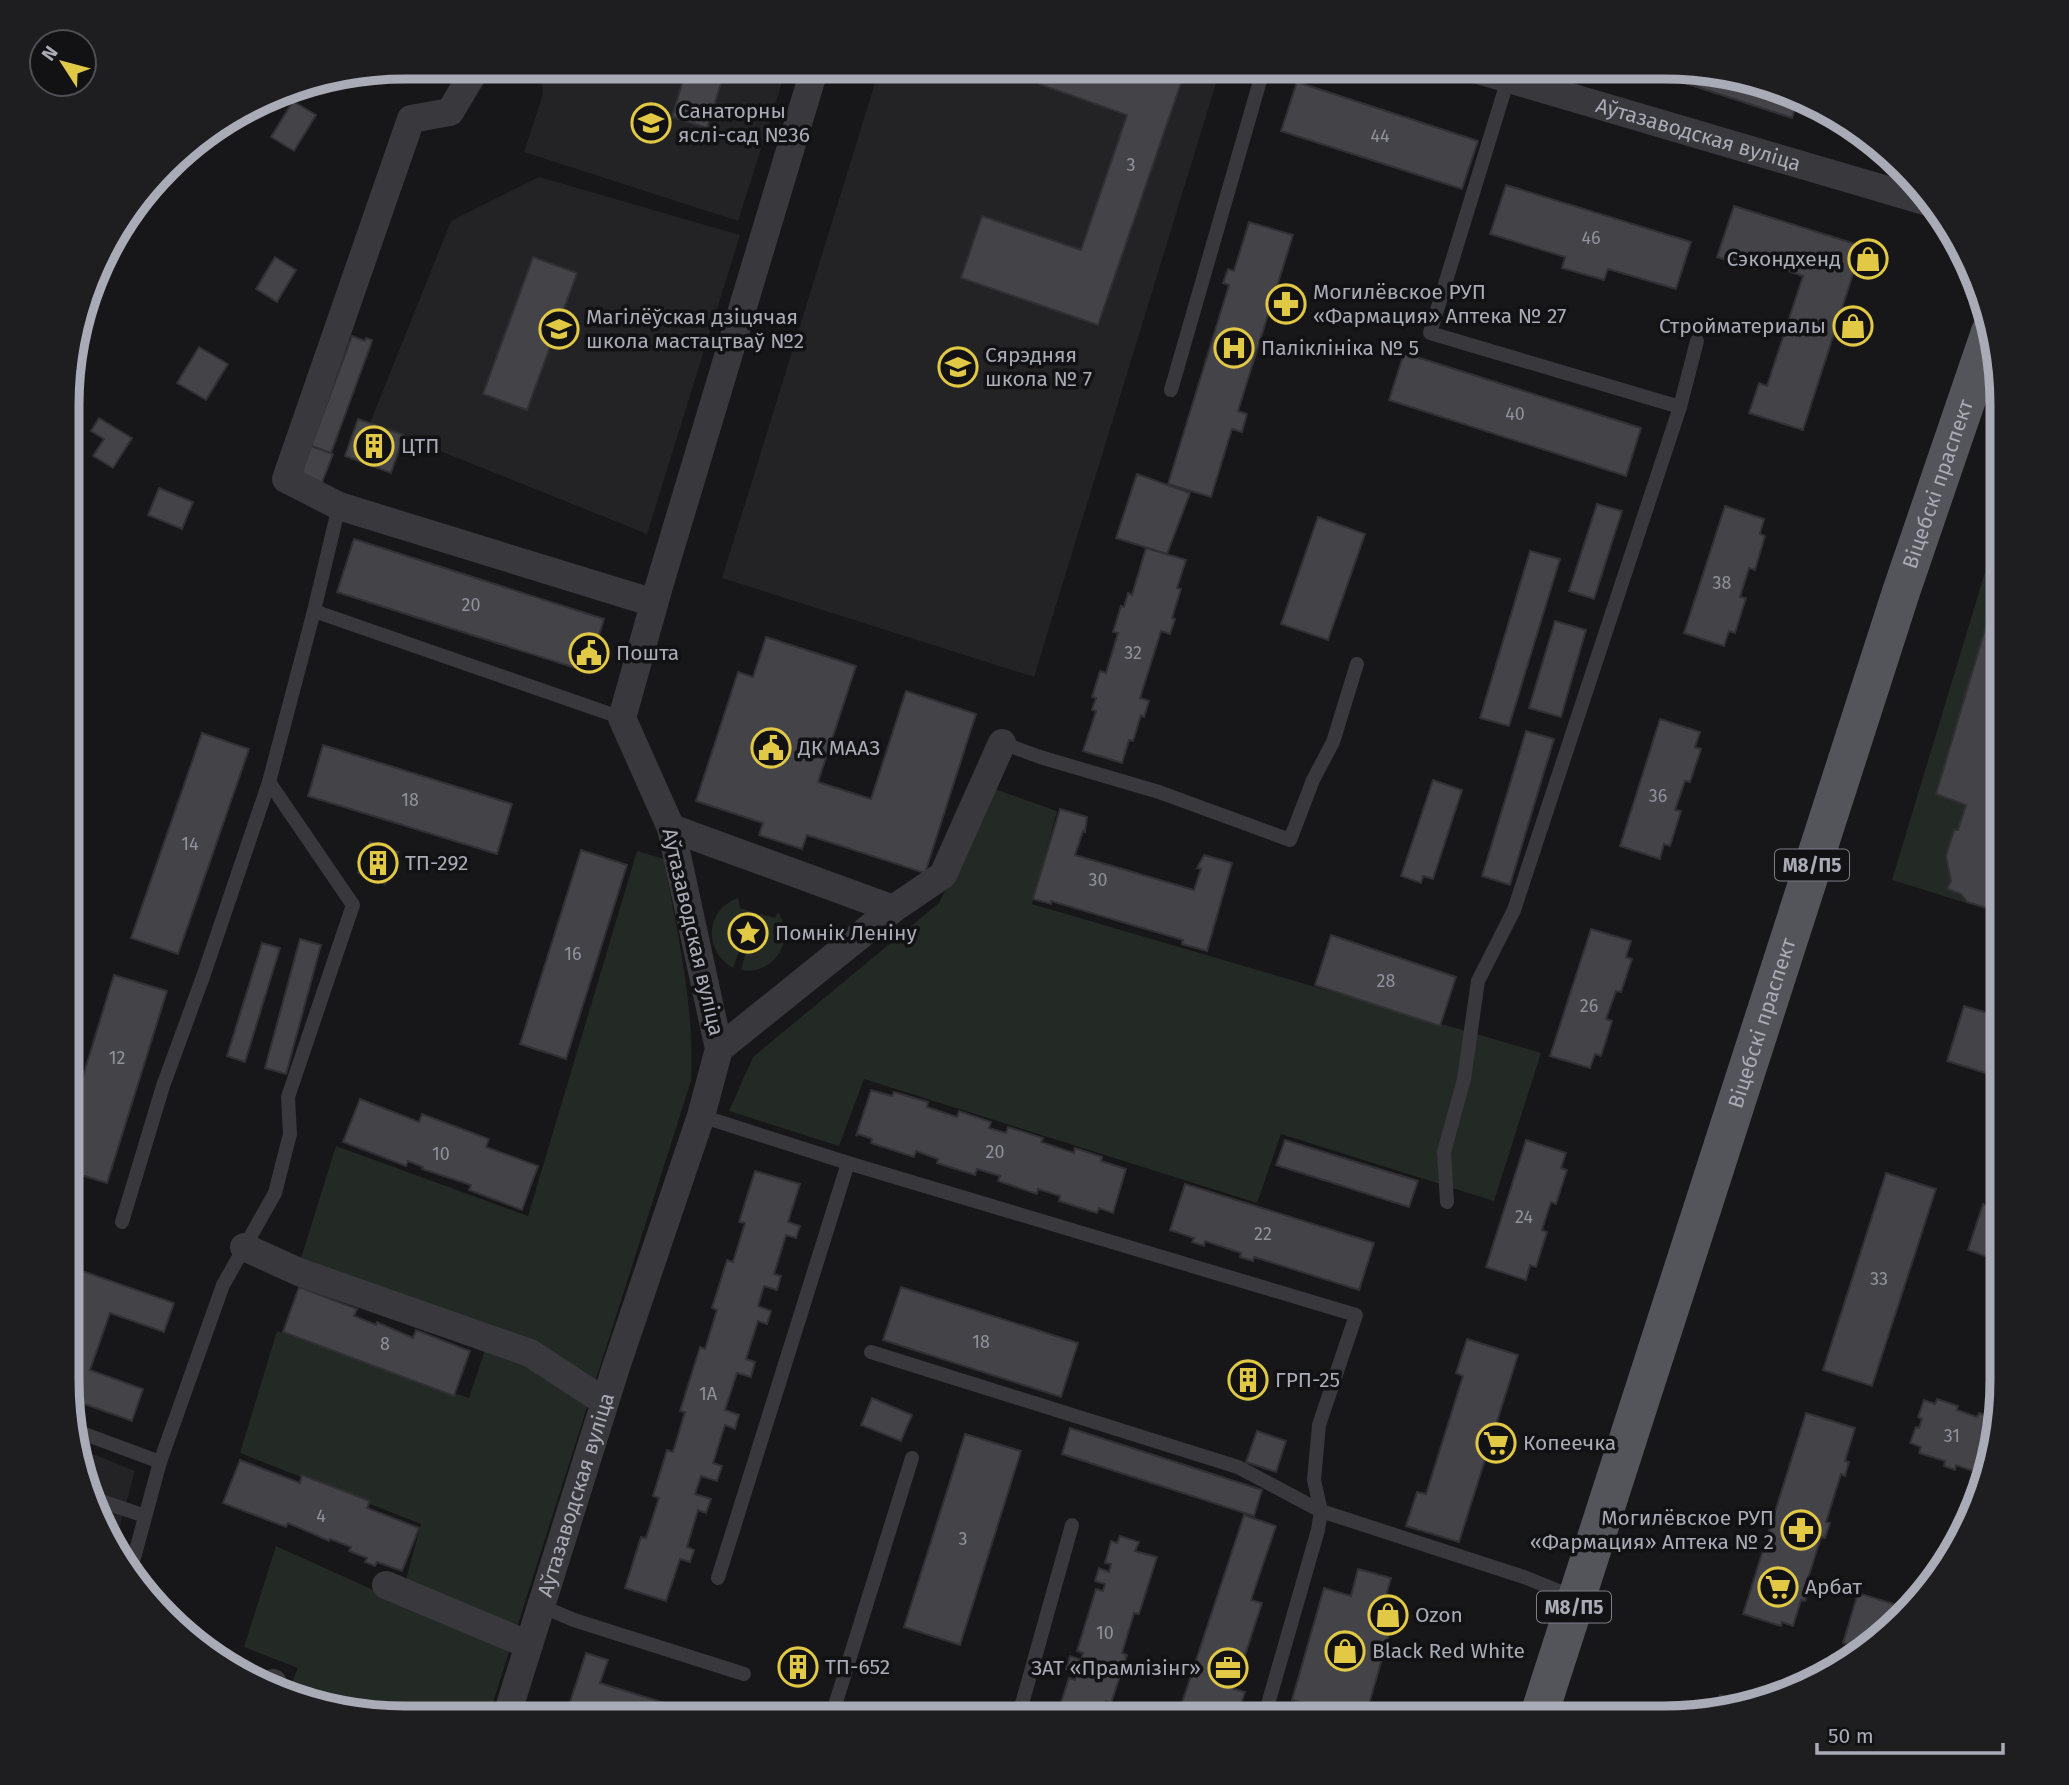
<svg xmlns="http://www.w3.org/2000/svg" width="2069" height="1785" viewBox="0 0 2069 1785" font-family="'Fira Sans',sans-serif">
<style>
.built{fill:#232225}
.green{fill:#232a25}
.building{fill:#434348;stroke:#313034;stroke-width:2}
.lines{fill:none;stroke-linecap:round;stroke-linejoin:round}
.service{stroke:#38383d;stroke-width:14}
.minor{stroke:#38383d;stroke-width:28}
.primary{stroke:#54545b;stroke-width:38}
.labels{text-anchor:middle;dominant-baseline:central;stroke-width:7;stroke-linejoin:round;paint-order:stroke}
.number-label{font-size:18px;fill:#90919b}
.shield{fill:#121113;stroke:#7c7d86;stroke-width:2}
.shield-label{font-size:19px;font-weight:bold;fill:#a9abb7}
.poi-label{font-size:21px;fill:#a9abb7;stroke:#121113;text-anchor:start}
.street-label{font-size:21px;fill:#a9abb7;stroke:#121113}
.rim{fill:none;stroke:#a9abb7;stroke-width:9}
</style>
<rect width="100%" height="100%" fill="#171618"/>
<g class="built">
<polygon points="540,67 787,67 738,221 524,152 543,94"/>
<polygon points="880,67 1221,67 1034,677 722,578"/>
<polygon points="539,177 740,235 647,534 370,423 451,221"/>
<polygon points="78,1448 135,1471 115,1544 92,1510"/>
</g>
<g class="green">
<polygon points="2002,516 2002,914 1892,880"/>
<polygon points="995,789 1057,811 1032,904 1541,1053 1494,1201 1281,1134 1257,1203 864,1079 839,1146 729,1111 753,1057 939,903"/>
<path d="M637 851 664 859C677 932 695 1006 691 1081L488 1718H404L364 1710V1708L290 1686 298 1668 244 1647 276 1546 400 1602 421 1524 240 1453 277 1331 469 1398 491 1332 298 1268 336 1146 528 1216Z"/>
<path d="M738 898 740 908 753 912 750 920 743 918 735 940 742 943 733 968C703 950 705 910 738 898Z"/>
<path d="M778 912C796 940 774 976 741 970L748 945 756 947 763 926 757 923 760 914 775 918Z"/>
</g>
<g class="building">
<polygon points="627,67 658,67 655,76"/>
<polygon points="674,67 726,67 707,128 672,117 686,70"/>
<polygon points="1045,67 1133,67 1181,83 1098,325 961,278 982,216 1081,250 1127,115 1039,84"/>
<polygon points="1636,67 1687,67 1799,97 1792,118"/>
<polygon points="1297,82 1478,141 1462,189 1281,131"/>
<polygon points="293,101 316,115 294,151 271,137"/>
<polygon points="1506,185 1691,242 1676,289 1608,269 1604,280 1562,268 1565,257 1490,234"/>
<polygon points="1734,206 1862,246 1803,430 1749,413 1759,383 1767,386 1803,276 1759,262 1756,269 1717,257"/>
<polygon points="1249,222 1293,235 1238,411 1247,414 1242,432 1232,429 1211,497 1168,484 1229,285 1223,283 1228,269 1234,271"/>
<polygon points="275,257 296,270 277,302 256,289"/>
<polygon points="533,257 577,273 527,410 483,394"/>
<polygon points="352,336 365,341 366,338 372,340 371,344 331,453 311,446"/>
<polygon points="199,347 228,364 206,400 177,383"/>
<polygon points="1404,353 1641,428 1626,476 1389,400"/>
<polygon points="99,418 132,438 113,468 93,456 104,439 91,431"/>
<polygon points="358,419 404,435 391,473 345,456"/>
<polygon points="311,446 333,454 321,485 300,477"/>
<polygon points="1137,474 1190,493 1167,554 1116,538"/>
<polygon points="159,488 193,502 182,529 148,515"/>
<polygon points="1597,504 1622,511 1594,599 1569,591"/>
<polygon points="1725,506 1764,519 1760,534 1765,536 1755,570 1749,568 1740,597 1746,598 1735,633 1729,631 1724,646 1684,633"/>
<polygon points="1318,517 1365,534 1328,640 1281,624"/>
<polygon points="354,539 604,619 588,672 337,592"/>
<polygon points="1146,548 1186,560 1177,588 1181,589 1172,618 1175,619 1170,634 1161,631 1140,698 1149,701 1144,717 1141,715 1133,741 1129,740 1122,763 1083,751 1096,711 1092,710 1096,698 1092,697 1100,671 1106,673 1118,633 1113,632 1121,606 1124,607 1128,593 1132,595"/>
<polygon points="1530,551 1560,559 1509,726 1480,718"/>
<polygon points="2002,572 2002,817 1998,839 2002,847 2001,912 1967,902 1961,894 1947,889 1951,881 1946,856 1954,830 1958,830 1966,805 1936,794"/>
<polygon points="1555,621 1586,630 1561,717 1529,708"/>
<polygon points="766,637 856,666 818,782 871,799 906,691 976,714 925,873 807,835 802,849 759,835 763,823 696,801 738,672 753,677"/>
<polygon points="69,681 82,688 69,713"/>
<polygon points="1660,719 1700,732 1695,747 1701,749 1690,782 1685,781 1675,810 1681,811 1670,846 1664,844 1660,859 1620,846"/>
<polygon points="1526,731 1554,739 1510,885 1482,876"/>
<polygon points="202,733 249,749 178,954 131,938"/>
<polygon points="323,745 512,804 497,854 308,796"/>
<polygon points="1433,780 1462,790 1433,879 1423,876 1421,883 1401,876"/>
<polygon points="1060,809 1087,817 1085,832 1083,831 1075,855 1194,890 1201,869 1197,868 1204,855 1232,863 1207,951 1182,944 1183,940 1051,901 1051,904 1033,899"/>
<polygon points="370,842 398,852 385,884 358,873"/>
<polygon points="581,850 627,865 566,1059 520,1044"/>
<polygon points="1591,929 1631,941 1626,957 1632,959 1621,992 1616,991 1606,1019 1612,1021 1601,1056 1595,1054 1590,1068 1550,1056"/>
<polygon points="1331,935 1456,977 1440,1026 1315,985"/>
<polygon points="300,939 321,945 286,1074 265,1068"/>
<polygon points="262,943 280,948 245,1062 227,1056"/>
<polygon points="114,975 167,991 107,1183 68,1171 68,1125"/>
<polygon points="1964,1006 2002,1017 2002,1053 1995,1076 1947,1061"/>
<polygon points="871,1090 892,1096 894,1092 928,1102 927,1107 957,1117 959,1111 991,1122 989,1128 1006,1133 1008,1127 1043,1138 1041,1142 1074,1153 1075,1148 1102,1157 1101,1161 1126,1169 1113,1213 1099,1208 1097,1213 1059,1201 1060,1196 1038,1189 1037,1194 998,1181 1000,1176 977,1169 975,1175 937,1163 938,1159 916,1151 914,1157 871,1143 872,1139 858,1134 856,1136"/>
<polygon points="360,1099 419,1122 422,1114 489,1139 486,1147 538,1166 522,1210 469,1190 471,1185 422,1169 423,1167 408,1161 406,1166 343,1142"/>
<polygon points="1285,1140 1418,1181 1409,1207 1276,1165"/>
<polygon points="1526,1140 1566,1153 1561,1168 1567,1170 1556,1204 1551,1202 1542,1230 1547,1232 1536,1267 1530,1265 1526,1280 1486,1267"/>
<polygon points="755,1171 800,1184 788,1222 800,1226 796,1238 786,1235 774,1274 781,1276 777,1290 764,1286 758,1306 771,1311 767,1324 758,1321 746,1359 755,1362 751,1377 737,1373 725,1410 739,1415 735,1429 725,1425 713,1463 722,1466 717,1481 701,1476 695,1494 711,1499 706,1513 698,1510 687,1547 694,1550 690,1562 680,1559 666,1601 625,1588 641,1537 646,1538 659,1498 653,1496 667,1450 673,1452 685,1412 680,1411 700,1347 705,1349 717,1310 712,1308 727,1260 733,1262 745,1223 739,1222"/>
<polygon points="1886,1173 1936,1189 1872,1386 1823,1370"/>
<polygon points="1185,1184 1374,1243 1359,1290 1254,1257 1253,1261 1240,1257 1241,1253 1205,1241 1204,1246 1192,1242 1194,1238 1170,1230"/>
<polygon points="1983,1204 2002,1210 2002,1262 1968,1250"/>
<polygon points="68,1266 174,1303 164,1332 110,1313 90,1370 143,1389 132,1421 67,1398"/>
<polygon points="299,1287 357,1309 354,1316 376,1325 377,1322 413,1338 416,1330 470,1351 454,1396 283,1332"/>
<polygon points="901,1287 1078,1343 1061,1397 883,1340"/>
<polygon points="1467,1339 1518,1355 1459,1542 1406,1526 1417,1492 1426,1494 1463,1376 1456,1373"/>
<polygon points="1241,1366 1263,1376 1255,1394 1233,1384"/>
<polygon points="872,1398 912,1415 901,1441 861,1425"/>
<polygon points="1937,1399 1958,1406 1957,1410 1977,1417 1979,1413 1995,1419 1984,1475 1956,1465 1955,1470 1944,1466 1945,1461 1919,1453 1921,1447 1910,1443 1916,1427 1919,1428 1922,1419 1918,1417 1924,1400 1935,1404"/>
<polygon points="1806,1413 1855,1428 1845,1461 1849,1462 1845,1476 1841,1474 1826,1522 1830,1523 1825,1538 1821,1537 1806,1585 1810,1587 1805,1601 1801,1600 1793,1626 1782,1622 1781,1626 1743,1614"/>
<polygon points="1070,1428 1262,1490 1254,1516 1062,1454"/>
<polygon points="1257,1431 1286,1441 1276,1472 1246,1462"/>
<polygon points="965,1434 1021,1451 960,1645 904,1627"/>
<polygon points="240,1460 300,1483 302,1475 370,1501 367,1508 419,1528 402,1571 377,1562 375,1566 365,1562 367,1558 349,1551 351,1547 330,1539 329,1541 288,1523 286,1527 223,1503"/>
<polygon points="1244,1515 1276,1526 1251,1600 1262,1603 1234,1689 1245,1692 1236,1718 1177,1718"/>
<polygon points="1120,1536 1139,1542 1135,1551 1157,1557 1139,1614 1134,1613 1122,1653 1127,1655 1111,1703 1106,1701 1101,1718 1056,1718 1069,1678 1075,1680 1077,1673 1066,1669 1070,1656 1081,1660 1083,1653 1077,1651 1096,1589 1103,1591 1105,1584 1095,1581 1099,1568 1109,1572 1111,1564 1105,1563 1111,1541 1117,1543"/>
<polygon points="1358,1569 1391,1578 1385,1599 1398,1603 1365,1718 1292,1700 1324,1588 1351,1596"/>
<polygon points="1858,1593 1910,1609 1903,1620 1861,1648 1843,1643"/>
<polygon points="586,1653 608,1660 600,1683 713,1718 565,1718"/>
<polygon points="785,1653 817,1662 811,1681 779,1671"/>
<polygon points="1720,1695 1748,1703 1715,1711"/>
</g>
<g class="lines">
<g class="service">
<polyline points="1171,390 1264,67"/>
<polyline points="1680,407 1697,341"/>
<polyline points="314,611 339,506"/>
<polyline points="1002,743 1040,757 1159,792 1290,840 1313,780 1333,742 1357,664"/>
<polyline points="701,1116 848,1163 1356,1315 1319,1425 1314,1480 1321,1511 1524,1577 1576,1598"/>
<polyline points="1447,1202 1444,1152 1464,1079 1478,981 1514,910 1680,407 1430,333 1508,79"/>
<polyline points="122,1222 163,1086 204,974 269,782"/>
<polyline points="871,1352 1238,1467 1321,1511 1318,1530 1264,1718"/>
<polyline points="74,1430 160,1462"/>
<polyline points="89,1497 145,1516"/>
<polyline points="131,1569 160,1462 223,1285 275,1193 290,1134 288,1097 353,905 269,782 314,611 622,718"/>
<polyline points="718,1578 848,1163"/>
<polyline points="541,1606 574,1620 744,1674"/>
<polyline points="831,1718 912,1458"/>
<polyline points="1018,1718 1072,1525"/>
</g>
<g class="minor">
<polyline points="477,67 450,112 411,119 286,479 339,506 654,603"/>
<path id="s1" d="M1468 67 1928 202"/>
<polyline points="671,828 893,909"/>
<polyline points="719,1049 893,909 943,875 1002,743"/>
<polyline points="244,1247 299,1272 530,1353 605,1402"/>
<polyline points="386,1585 529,1645"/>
<polyline points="270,1690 273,1683"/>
<path id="s2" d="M506 1718 616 1367 701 1116 719 1049 671 828 622 718 660 583 815 67"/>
</g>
<path class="primary" id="s3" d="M1538 1718 1901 592 1990 332"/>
</g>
<defs>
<g id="school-ring" transform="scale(2.0125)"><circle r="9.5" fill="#121113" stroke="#e1c845" stroke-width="1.5"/><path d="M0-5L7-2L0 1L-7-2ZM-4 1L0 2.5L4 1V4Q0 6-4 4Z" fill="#e1c845"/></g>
<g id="shop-ring" transform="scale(2.0125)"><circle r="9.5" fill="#121113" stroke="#e1c845" stroke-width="1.5"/><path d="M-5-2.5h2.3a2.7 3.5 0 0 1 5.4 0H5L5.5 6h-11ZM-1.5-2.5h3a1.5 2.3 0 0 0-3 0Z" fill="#e1c845"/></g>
<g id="pharmacy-ring" transform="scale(2.0125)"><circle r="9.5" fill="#121113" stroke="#e1c845" stroke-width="1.5"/><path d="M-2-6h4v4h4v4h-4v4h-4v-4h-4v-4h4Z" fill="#e1c845"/></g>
<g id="hospital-ring" transform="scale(2.0125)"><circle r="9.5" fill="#121113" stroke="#e1c845" stroke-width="1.5"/><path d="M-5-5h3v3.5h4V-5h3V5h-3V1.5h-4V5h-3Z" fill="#e1c845"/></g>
<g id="building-ring" transform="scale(2.0125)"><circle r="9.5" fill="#121113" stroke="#e1c845" stroke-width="1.5"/><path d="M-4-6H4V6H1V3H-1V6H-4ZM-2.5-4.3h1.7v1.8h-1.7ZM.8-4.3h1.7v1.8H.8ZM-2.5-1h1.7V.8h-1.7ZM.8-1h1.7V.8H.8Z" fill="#e1c845"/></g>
<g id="civic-ring" transform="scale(2.0125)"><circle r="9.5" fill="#121113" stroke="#e1c845" stroke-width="1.5"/><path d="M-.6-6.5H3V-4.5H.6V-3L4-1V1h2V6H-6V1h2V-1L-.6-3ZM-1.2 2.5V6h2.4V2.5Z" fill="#e1c845"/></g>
<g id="sight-ring" transform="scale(2.0125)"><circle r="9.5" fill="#121113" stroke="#e1c845" stroke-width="1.5"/><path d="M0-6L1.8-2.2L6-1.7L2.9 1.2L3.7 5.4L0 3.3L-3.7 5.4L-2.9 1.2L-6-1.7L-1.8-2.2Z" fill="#e1c845"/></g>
<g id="supermarket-ring" transform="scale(2.0125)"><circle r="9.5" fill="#121113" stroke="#e1c845" stroke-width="1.5"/><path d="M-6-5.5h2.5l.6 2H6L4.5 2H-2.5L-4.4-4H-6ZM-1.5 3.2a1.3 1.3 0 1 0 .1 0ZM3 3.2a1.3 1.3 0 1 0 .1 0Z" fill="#e1c845"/></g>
<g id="office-ring" transform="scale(2.0125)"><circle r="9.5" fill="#121113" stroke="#e1c845" stroke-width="1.5"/><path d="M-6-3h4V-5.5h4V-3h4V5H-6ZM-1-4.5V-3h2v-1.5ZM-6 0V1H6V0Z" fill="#e1c845"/></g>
</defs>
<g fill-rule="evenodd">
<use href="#school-ring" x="651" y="123"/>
<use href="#shop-ring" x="1868" y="259"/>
<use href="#pharmacy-ring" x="1286" y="304"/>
<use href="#shop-ring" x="1853" y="326"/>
<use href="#school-ring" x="559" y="329"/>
<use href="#hospital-ring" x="1234" y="348"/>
<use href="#school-ring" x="958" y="367"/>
<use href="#building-ring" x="374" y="446"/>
<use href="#civic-ring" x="589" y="653"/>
<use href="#civic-ring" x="771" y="748"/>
<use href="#building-ring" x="378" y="863"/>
<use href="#sight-ring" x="748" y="933"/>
<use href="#building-ring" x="1248" y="1380"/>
<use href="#supermarket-ring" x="1496" y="1443"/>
<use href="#pharmacy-ring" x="1801" y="1530"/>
<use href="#supermarket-ring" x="1778" y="1587"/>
<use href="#shop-ring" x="1388" y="1615"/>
<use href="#shop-ring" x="1345" y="1651"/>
<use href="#building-ring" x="798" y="1667"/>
<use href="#office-ring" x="1228" y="1668"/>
</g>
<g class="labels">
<g class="number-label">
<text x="1380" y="136">44</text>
<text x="1131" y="165">3</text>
<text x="1591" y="238">46</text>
<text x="1515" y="414">40</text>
<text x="1722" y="583">38</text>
<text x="471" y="605">20</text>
<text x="1133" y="653">32</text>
<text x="1658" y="796">36</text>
<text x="410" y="800">18</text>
<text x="190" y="844">14</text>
<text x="1098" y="880">30</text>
<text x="573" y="954">16</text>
<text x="1386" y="981">28</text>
<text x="1589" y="1006">26</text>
<text x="117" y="1058">12</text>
<text x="995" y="1152">20</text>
<text x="441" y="1154">10</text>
<text x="1524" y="1217">24</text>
<text x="1263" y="1234">22</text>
<text x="1879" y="1279">33</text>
<text x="981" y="1342">18</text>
<text x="385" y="1344">8</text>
<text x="708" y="1394">1А</text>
<text x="1952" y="1436">31</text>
<text x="321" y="1516">4</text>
<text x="963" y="1539">3</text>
<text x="1105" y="1633">10</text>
</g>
<g class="shield">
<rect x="1775" y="849.5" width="74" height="31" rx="5"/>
<rect x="1537" y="1591.5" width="74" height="31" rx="5"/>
</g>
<g class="shield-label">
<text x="1812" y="865">М8/П5</text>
<text x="1574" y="1607">М8/П5</text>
</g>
<g class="poi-label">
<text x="678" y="111">Санаторны<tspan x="678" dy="24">яслі-сад №36</tspan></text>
<text x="1841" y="259" text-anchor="end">Сэкондхенд</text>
<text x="1313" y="292">Могилёвское РУП<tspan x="1313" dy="24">«Фармация» Аптека № 27</tspan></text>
<text x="586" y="317">Магілёўская дзіцячая<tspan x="586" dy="24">школа мастацтваў №2</tspan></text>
<text x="1826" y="326" text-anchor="end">Стройматериалы</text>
<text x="1261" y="348">Паліклініка № 5</text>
<text x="985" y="355">Сярэдняя<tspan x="985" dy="24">школа № 7</tspan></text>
<text x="401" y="446">ЦТП</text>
<text x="616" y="653">Пошта</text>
<text x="798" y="748">ДК МААЗ</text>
<text x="405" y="863">ТП-292</text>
<text x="775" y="933">Помнік Леніну</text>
<text x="1275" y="1380">ГРП-25</text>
<text x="1523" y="1443">Копеечка</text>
<text x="1774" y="1518" text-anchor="end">Могилёвское РУП<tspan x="1774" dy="24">«Фармация» Аптека № 2</tspan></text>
<text x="1805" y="1587">Арбат</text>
<text x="1415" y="1615">Ozon</text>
<text x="1372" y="1651">Black Red White</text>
<text x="825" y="1667">ТП-652</text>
<text x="1201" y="1668" text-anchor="end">ЗАТ «Прамлізінг»</text>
</g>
<g class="street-label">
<text stroke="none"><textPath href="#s1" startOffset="240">Аўтазаводская вуліца</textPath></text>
<text stroke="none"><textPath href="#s3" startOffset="1297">Віцебскі праспект</textPath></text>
<text transform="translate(693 932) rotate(77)">Аўтазаводская вуліца</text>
<text stroke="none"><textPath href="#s3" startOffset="730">Віцебскі праспект</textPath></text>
<text stroke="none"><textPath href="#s2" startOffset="234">Аўтазаводская вуліца</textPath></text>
</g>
</g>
<path d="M0 0H2069V1785H0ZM405 79H1664A326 326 0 0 1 1990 405V1380A326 326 0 0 1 1664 1706H405A326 326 0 0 1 79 1380V405A326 326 0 0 1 405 79Z" fill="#1e1d20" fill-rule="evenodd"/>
<path class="rim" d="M405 79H1664A326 326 0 0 1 1990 405V1380A326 326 0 0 1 1664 1706H405A326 326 0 0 1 79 1380V405A326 326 0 0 1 405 79Z"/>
<g transform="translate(63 63) rotate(306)"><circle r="33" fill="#121113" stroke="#4e4f55" stroke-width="2"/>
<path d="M0-5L12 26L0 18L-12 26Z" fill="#e1c845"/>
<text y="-10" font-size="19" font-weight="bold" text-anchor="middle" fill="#a9abb7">N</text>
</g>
<path d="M1817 1743v10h186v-10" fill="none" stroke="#a9abb7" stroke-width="3.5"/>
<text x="1828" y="1743" font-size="21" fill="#a9abb7" stroke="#121113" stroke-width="5" paint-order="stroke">50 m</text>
</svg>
